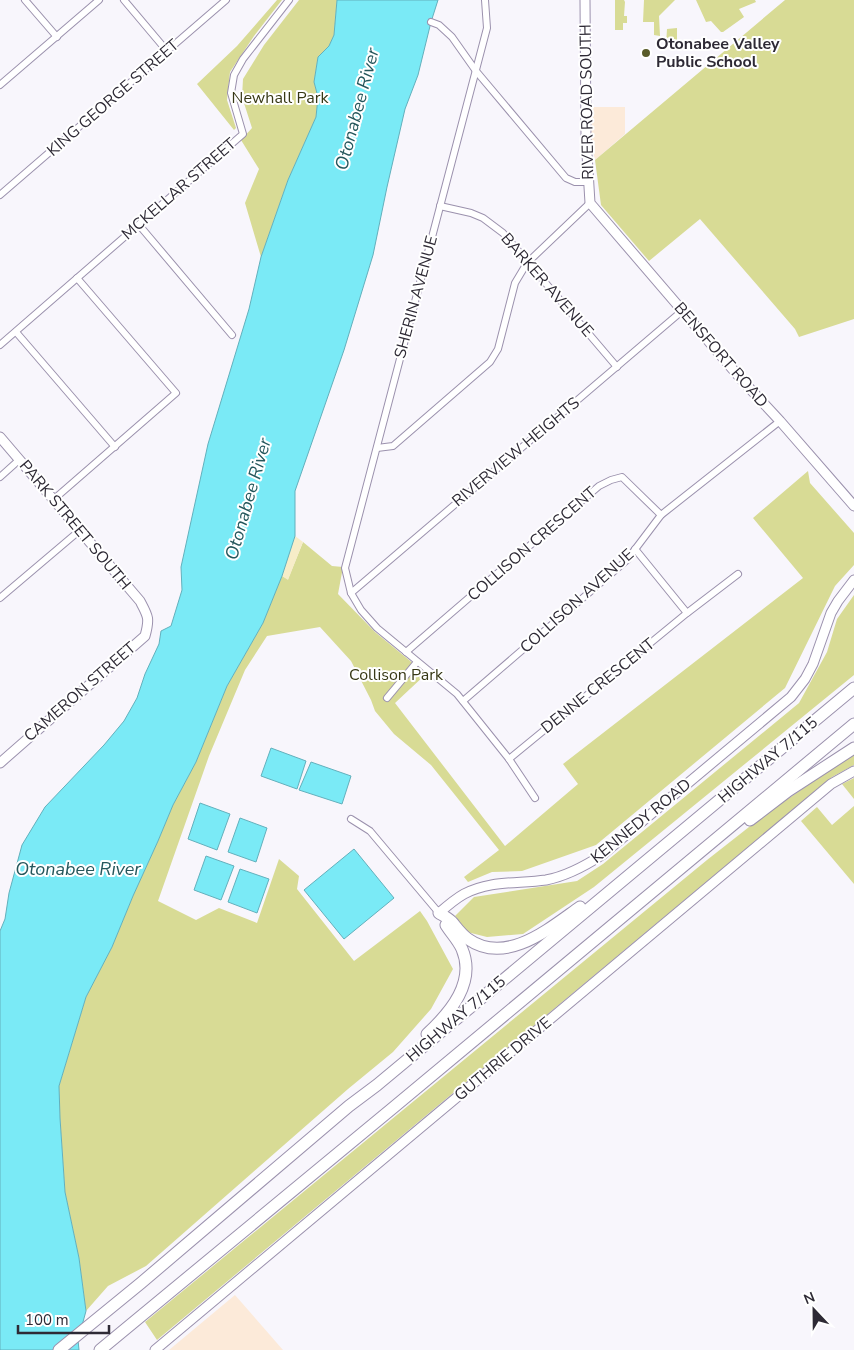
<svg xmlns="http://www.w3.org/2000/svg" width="854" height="1350" viewBox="0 0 854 1350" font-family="'Nunito Sans',sans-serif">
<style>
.commercial{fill:#fcead9}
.green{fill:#d8db95}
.sand{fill:#f7edc8}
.water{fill:#7aeaf6;stroke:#63b0bc}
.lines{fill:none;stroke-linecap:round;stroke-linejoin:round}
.street-casing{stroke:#9b91ad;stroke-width:8}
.secondary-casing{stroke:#9b91ad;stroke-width:11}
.highway-casing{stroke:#9b91ad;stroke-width:13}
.street{stroke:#fff;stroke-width:6}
.secondary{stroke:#fff;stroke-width:9}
.highway{stroke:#fff;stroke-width:11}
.poi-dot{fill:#595b29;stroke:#fff;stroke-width:2}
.labels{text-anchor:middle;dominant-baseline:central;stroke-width:4;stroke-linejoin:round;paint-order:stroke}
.poi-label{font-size:16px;font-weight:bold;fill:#2e2a35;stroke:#fff;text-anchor:start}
.street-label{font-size:16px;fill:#2e2a35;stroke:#fff}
.park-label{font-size:16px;fill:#373815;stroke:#fff}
.water-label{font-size:18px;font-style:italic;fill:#25575c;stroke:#fff}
</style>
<rect width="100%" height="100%" fill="#f8f6fc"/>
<g class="commercial">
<polygon points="592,107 625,107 625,134 595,160 591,143"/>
<polygon points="235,1295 283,1350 169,1350"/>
</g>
<g class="green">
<polygon points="277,0 282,0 254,36 230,72 227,100 236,128 234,130 197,84 237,46"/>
<polygon points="299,0 337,0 334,35 329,46 318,57 314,82 318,97 316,117 288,180 261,257 245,203 259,169 241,140 252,128 242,97 243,79 264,45"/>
<polygon points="615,0 624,0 625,2 624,16 627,16 627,23 623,23 623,30 615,30"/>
<polygon points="644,0 675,0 659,16 660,36 654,35 654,22 643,22"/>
<polygon points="696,0 755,0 756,2 739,9 744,17 723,32 721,32 711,21 706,22"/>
<polygon points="785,0 854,0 854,319 799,337 795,329 700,219 649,261 601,205 595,160"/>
<polygon points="677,28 677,40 679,40 679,45 666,45 667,29"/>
<polygon points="808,471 810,483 854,533 854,565 835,586 785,688 596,845 522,871 492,872 468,882 464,877 499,850 431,765 394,734 375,711 371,700 351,661 320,627 267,636 245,670 209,756 158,901 196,920 219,908 257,923 279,859 299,876 297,889 354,961 420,911 427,921 453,969 431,1009 393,1052 348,1089 146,1266 108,1286 86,1311 79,1258 65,1192 60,1118 59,1086 86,997 112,947 133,896 158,841 173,805 196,762 227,686 263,623 282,576 288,579 303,542 332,566 343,567 338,594 375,632 426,674 395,703 505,846 578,784 563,764 803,578 753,518"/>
<polygon points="854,595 854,675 594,887 523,934 487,937 467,932 455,916 474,897 577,881 603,864 799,703 827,652 837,619"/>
<polygon points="854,754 854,765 832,777 157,1340 145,1322 707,860 767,813"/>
<polygon points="854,778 854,799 842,784"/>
<polygon points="854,806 854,884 801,821 817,807 832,825"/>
</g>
<polygon class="sand" points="295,536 303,542 288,580 282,576"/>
<g class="water">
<polygon points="337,0 438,0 431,22 418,75 405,109 387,187 373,255 344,350 295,491 295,536 282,576 263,623 227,686 196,762 173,805 158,841 133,896 112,947 86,997 59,1086 60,1118 65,1192 79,1258 86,1311 78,1340 79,1350 0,1350 0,931 5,919 9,893 22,845 45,807 104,745 124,721 137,698 145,674 159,644 161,631 171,626 182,590 181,567 208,444 249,309 261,257 288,180 316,117 318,97 314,82 318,57 329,46 334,35"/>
<polygon points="271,748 306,761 297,789 261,776"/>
<polygon points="311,762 351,776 342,804 299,790"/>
<polygon points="200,803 230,814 217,850 188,839"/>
<polygon points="240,818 267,828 256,862 228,852"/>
<polygon points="354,849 394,898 344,939 304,890"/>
<polygon points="206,856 234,866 221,900 194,890"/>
<polygon points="240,869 269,879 257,913 228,902"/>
</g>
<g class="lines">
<g class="street-casing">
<g id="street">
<polyline points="25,0 57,37"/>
<polyline points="124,0 167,51"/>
<polyline points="485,0 487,28 345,568 351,593 361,610 377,628 457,694 509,759 535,798"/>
<polyline points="431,22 439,25 452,37 476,71 566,178 575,182 589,182"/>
<polyline points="0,85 99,0"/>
<polyline points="0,195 226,0"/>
<polyline points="440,206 471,213 483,218 503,233 617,367"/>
<polyline points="139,225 232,335"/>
<polyline points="16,332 115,447"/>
<polyline points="0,345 243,134 231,93 234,75 243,59 289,0"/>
<polyline points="377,448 393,446 490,362 498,349 515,283 527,263 590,203"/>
<polyline points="0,477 19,460"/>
<polyline points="53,500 176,393 77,278"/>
<polyline points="635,549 687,613"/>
<polyline points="351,593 682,311"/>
<polyline points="0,598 79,531"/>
<polyline points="406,652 599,486 611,480 622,477 661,515"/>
<polyline points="387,698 417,662"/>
<polyline points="463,701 627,560 661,515 780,421"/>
<polyline points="509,759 687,613 738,574"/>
<polyline points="351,819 370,831 439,913"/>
</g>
</g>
<g class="secondary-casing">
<g id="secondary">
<polyline points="585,0 586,138 590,203 741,379 780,421 854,506"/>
<path d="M0 437 140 601C148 616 150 618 145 636L0 763"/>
<path d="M439 913C447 906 455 899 464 894 490 880 518 884 546 880 567 876 585 866 602 855L791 697 805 679 813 664 831 613 838 601 854 580"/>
<polyline points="155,1350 831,784 854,771"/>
</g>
</g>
<g class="highway-casing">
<g id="highway">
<polyline points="750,820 788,791 854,748"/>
<path d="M439 913C444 916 448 918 452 922 457 928 461 934 468 939 506 966 550 928 580 907"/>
<path d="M427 1034C451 1012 476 982 462 949 458 940 451 933 446 925"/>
<polyline points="59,1350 141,1283 349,1106 377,1085 854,688"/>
<polyline points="100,1350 394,1107 854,724"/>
</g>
</g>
<use href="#street" class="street"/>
<use href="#secondary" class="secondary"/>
<use href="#highway" class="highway"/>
</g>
<circle class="poi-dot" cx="646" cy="53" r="5"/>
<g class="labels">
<g class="poi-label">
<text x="656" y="44">Otonabee Valley<tspan x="656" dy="18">Public School</tspan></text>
</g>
<g class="street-label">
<text transform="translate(113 98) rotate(-41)">KING GEORGE STREET</text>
<text transform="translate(587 102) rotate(-91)">RIVER ROAD SOUTH</text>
<text transform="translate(179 189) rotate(-41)">MCKELLAR STREET</text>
<text transform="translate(547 285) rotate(49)">BARKER AVENUE</text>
<text transform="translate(416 297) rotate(-75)">SHERIN AVENUE</text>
<text transform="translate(721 355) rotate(49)">BENSFORT ROAD</text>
<text transform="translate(516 452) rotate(-40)">RIVERVIEW HEIGHTS</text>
<text transform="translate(75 525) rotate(50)">PARK STREET SOUTH</text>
<text transform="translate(532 544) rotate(-41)">COLLISON CRESCENT</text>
<text transform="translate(577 601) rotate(-42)">COLLISON AVENUE</text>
<text transform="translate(598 686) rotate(-39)">DENNE CRESCENT</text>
<text transform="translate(80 692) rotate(-41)">CAMERON STREET</text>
<text transform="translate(768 760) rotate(-40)">HIGHWAY 7/115</text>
<text transform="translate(641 821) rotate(-39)">KENNEDY ROAD</text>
<text transform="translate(456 1019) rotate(-40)">HIGHWAY 7/115</text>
<text transform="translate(503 1059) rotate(-40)">GUTHRIE DRIVE</text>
</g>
<g class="park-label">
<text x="280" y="98">Newhall Park</text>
<text x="396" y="675">Collison Park</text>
</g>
<g class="water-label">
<text transform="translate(357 109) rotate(-75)">Otonabee River</text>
<text transform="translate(248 499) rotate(-74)">Otonabee River</text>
<text x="78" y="869">Otonabee River</text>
</g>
</g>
<g transform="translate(814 1310) rotate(338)" stroke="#ffffff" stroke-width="4" paint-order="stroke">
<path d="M0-4L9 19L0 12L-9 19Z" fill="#2e2a35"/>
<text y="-8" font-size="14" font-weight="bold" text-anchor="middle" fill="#2e2a35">N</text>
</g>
<path d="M18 1325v8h91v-8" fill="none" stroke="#2e2a35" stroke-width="2.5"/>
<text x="25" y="1325" font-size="15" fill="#2e2a35" stroke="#ffffff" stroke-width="4" paint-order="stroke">100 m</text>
</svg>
